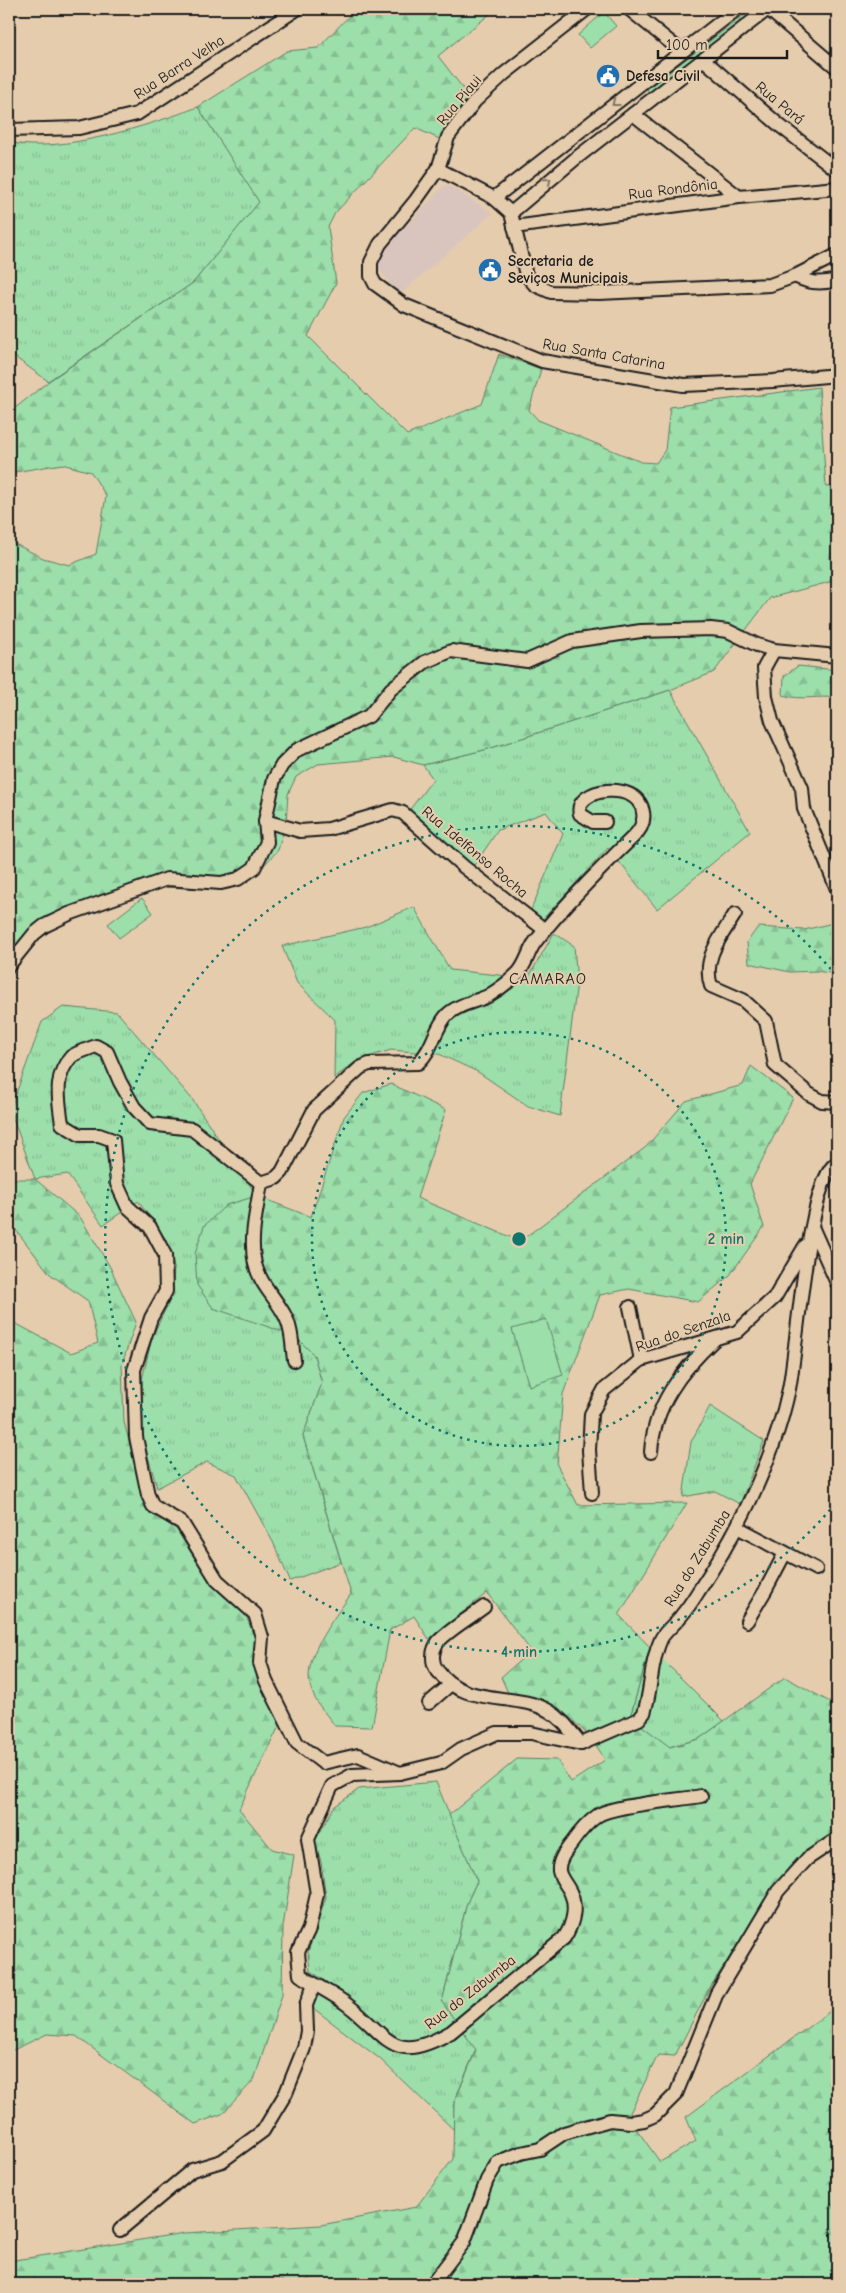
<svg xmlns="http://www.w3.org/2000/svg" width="846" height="2293" viewBox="0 0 846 2293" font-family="'Comic Neue',sans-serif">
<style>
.built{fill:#d9c5be}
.grass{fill:url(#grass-tufts);stroke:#5c7e64}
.forest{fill:url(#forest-firs);stroke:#5c7e64}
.green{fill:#9cdfab;stroke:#5c7e64}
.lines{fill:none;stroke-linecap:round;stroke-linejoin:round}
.minor-casing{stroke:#1c1c1c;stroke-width:16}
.minor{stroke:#e5ccad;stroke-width:12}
.oneway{stroke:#807464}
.ring{fill:none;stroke:#0f766e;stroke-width:2.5;stroke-dasharray:2.5 5}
.labels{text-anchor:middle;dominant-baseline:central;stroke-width:4;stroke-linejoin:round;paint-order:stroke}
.street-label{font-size:15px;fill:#1c1c1c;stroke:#e5ccad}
.poi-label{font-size:15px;font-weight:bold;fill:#1c1c1c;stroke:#e5ccad;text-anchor:start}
.neighbourhood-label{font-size:16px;letter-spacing:1px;fill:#1c1c1c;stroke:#e5ccad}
.centre{fill:#0f766e;stroke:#e5ccad;stroke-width:2.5}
.ring-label{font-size:15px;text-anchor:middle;font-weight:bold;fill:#0f766e;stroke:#e5ccad;stroke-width:4;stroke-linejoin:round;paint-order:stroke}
</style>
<defs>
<pattern id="grass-tufts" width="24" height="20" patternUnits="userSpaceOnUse" patternTransform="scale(1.25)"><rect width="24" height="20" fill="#9cdfab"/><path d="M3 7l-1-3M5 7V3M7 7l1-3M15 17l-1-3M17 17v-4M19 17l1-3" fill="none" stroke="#86bf93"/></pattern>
<pattern id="forest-firs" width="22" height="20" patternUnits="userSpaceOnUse" patternTransform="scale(1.25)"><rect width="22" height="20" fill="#9cdfab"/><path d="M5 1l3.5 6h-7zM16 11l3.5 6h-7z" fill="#86bf93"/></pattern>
</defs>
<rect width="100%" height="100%" fill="#e5ccad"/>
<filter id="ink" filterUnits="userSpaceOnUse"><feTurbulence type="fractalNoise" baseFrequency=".02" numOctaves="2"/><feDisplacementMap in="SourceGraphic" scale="10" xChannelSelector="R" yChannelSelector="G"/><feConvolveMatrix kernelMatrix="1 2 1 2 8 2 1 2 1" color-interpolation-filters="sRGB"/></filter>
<g filter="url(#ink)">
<polygon class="built" points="446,184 493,213 399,295 376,265 385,248"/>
<g class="grass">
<path d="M198 107 260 202 193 283 48 381 9 353V142C59 155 150 125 198 107Z"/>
<polygon points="670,690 750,832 657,909 608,848 541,921 531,910 563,834 546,812 498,830 474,866 408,812 433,779 423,765 488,749"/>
<polygon points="414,907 450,970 528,978 554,933 574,946 577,982 560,1116 528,1106 478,1072 439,1054 391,1050 358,1060 334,1078 335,1020 297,983 282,946 366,927"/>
<polygon points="63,1007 117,1012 192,1099 257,1196 295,1336 314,1355 322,1383 303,1436 341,1562 290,1581 273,1542 236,1475 207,1462 157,1488 142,1435 142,1380 152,1337 172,1296 174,1268 168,1242 138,1201 103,1225 67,1174 35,1179 10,1110 42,1022"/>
<polygon points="710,1406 764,1441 740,1504 715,1491 683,1497 691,1442"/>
<polygon points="650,1647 724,1721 699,1739 669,1747 630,1717"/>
<polygon points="436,1782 477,1881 467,1903 442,2002 476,2049 454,2102 454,2130 380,2059 313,2008 324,1980 310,1971 308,1952 326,1897 321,1862 315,1841 334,1807 359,1789"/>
</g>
<g class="forest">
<polygon points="356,9 496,9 438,56 472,100 444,141 415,128 335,213 328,227 336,283 308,336 407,435 482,404 499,354 541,369 529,410 538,420 641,462 656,463 665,450 670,407 819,387 826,487 837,486 837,580 770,598 714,672 670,690 488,749 423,765 394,757 318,764 296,777 288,794 286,823 278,850 257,873 229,889 155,887 64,921 38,940 9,978 9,541 43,558 69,565 96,554 106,496 91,472 62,464 9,473 9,413 49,381 193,283 259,202 198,107 287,51 318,48"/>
<path d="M798 666 837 670V698C819 695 801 701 783 695L784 676Z"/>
<polygon points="837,922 837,974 816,971 790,972 749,963 747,942 758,927 804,930"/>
<path d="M751 1066 793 1098 750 1184 764 1227 730 1275 698 1302 629 1289 600 1295 563 1394 557 1465 578 1505 687 1503 619 1615 650 1647 630 1717 670 1747 699 1739 785 1677 837 1706V1834L774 1888 709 1989 675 2056 658 2055 628 2117 660 2162 696 2141 686 2117 837 2006V2284H9V2261L184 2233 321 2225 416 2207 453 2159 454 2103 476 2050 442 2002 467 1903 477 1881 449 1815 517 1759 557 1760 571 1782 605 1760C594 1739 571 1714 549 1706 537 1701 523 1700 510 1697L501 1677 531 1651 487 1593 429 1639 414 1616 390 1630 372 1727 335 1726C328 1716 318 1706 313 1694 297 1662 334 1619 351 1594L303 1436 322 1383 314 1355 295 1336 213 1308 197 1285 195 1254 204 1226 226 1205 257 1196 311 1217 344 1117 363 1093 391 1084 446 1110 417 1198 520 1241 646 1147 686 1101 743 1085Z"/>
<polygon points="9,1179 35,1179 80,1217 110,1267 136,1322 122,1364 124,1422 147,1510 176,1529 211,1584 246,1616 255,1638 256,1670 280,1724 239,1809 272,1849 294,1855 283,1927 282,1995 254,2080 222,2114 195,2124 76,2036 47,2034 9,2052 9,1320 71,1353 98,1343 88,1301 50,1274 9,1221"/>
</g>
<g class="green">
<polygon points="752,9 759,9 649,92 647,89"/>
<polygon points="604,12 616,26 590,48 578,35"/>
<polygon points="142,898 153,913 119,938 108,924"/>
<polygon points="546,1319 563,1375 529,1386 512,1329"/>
</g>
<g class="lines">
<g class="minor-casing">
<g id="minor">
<polyline points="587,9 504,74 475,101 448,137 438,169 416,200 380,244 371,262 371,276 375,284 404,305 542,361 683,385 773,381 837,375"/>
<polyline points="629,9 681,51"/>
<polyline points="768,9 837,68"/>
<polyline points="704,60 779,125 837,170"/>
<polyline points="633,114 739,197"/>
<polyline points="9,130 79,128 137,114 297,9"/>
<polyline points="438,169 494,198 511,213 526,275 535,285 551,292 599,293 770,285 795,276 837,255"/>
<polyline points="494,198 737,9"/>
<polyline points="511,213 575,159 768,9"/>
<polyline points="514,227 739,197 837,188"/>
<path d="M795 276C809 284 822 284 837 280"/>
<polyline points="774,650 764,668 766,697 772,721 802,788 804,809 837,889"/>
<polyline points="265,821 300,831 329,829 393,810 403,813 464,867 545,930"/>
<path d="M735 914C721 937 702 958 711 986L743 1000 766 1021 775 1065 809 1094 822 1101 837 1102"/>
<polyline points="9,965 34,934 44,926 69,914 167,879 221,883 238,879 254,868 267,842 265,821 274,779 282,765 297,750 369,716 391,689 425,662 451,651 527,661 572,641 641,631 711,629 728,631 757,645 774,650 837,656"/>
<path d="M261 1183C257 1210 249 1238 255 1264 260 1284 275 1297 284 1314 292 1327 292 1345 294 1360"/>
<polyline points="813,1229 837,1283"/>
<polyline points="630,1307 641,1360"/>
<path d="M651 1452C654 1405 681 1371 714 1340"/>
<polyline points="592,1493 589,1450 591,1414 604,1390 641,1360 737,1332 775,1297 805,1246"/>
<polyline points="737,1527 816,1569"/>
<path d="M484 1607C472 1616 446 1632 438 1642 432 1650 431 1662 437 1670 464 1708 514 1691 549 1711 563 1719 571 1732 581 1744"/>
<polyline points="747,1621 765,1591 785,1553"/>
<polyline points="429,1703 451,1684"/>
<path d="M400 1773 358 1755 323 1763 297 1743 266 1681 260 1663 262 1637 255 1614 217 1580 182 1523 153 1506 148 1495 136 1437 134 1370 151 1318 166 1291 165 1255 150 1227 127 1206 117 1184 113 1140 99 1135H80L62 1124C59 1101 53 1076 71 1057 77 1052 89 1049 96 1046L107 1052 120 1082 134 1107 150 1124 192 1129 261 1183 276 1178 282 1172 314 1110 360 1068 369 1064 418 1063C433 1050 434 1029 447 1015 458 1004 475 1002 488 996 498 990 510 981 518 973 527 963 528 951 536 941 565 904 599 870 632 838 640 831 645 823 643 812 638 779 573 788 580 814L593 822H605"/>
<path d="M701 1796C680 1800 611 1805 597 1816 587 1823 578 1834 571 1844 565 1852 558 1861 559 1871 560 1877 565 1883 568 1888 578 1904 574 1923 564 1938L451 2032C393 2065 391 2039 349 2006 334 1994 316 1986 300 1975L298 1952 309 1929 317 1894 308 1839 332 1786 352 1775 400 1773 441 1763 461 1749 497 1733H531L581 1744 639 1719 644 1713C652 1689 650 1663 661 1639 665 1631 675 1624 681 1616 687 1609 693 1600 698 1592 739 1530 773 1462 789 1389 797 1351 808 1176 837 1163"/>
<polyline points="120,2230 192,2170 222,2161 263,2131 286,2093 304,2048 307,2031 306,2005 314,1984"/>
<polyline points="432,2284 464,2242 487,2180 498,2162 521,2153 540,2149 564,2133 610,2120 631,2122 644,2120 655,2115 676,2094 717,1993 778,1891 807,1859 837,1839"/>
</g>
</g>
<use href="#minor" class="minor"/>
</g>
<defs><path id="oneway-chevron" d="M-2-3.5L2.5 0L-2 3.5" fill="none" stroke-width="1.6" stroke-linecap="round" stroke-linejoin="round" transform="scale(1.25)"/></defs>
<g class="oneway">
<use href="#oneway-chevron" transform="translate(615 103) rotate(142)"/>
<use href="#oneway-chevron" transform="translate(548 181) rotate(-39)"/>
</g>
</g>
<g class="ring">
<circle cx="519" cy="1239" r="207"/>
<path d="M835 1504A413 413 0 1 1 835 974"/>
</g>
<defs>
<g id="civic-disc" transform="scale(1.25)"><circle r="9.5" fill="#1f6fb2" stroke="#e5ccad"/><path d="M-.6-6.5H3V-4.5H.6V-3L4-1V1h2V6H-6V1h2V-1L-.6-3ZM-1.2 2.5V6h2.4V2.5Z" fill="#fff"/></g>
</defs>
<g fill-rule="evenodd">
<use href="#civic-disc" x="608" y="76"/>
<use href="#civic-disc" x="490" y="270"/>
</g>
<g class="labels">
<g class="street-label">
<text transform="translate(179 67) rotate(-33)">Rua Barra Velha</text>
<text transform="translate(459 100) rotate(-50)">Rua Piaui</text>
<text transform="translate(780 103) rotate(40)">Rua Pará</text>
<text transform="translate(673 189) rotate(-7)">Rua Rondônia</text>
<text transform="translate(604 354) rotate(10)">Rua Santa Catarina</text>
<text transform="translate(475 852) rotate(40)">Rua Idelfonso Rocha</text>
<text transform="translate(683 1331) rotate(-19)">Rua do Senzala</text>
<text transform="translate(697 1558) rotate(-58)">Rua do Zabumba</text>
<text transform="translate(470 1992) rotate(-38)">Rua do Zabumba</text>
</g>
<g class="poi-label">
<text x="626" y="76">Defesa Civil</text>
<text x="508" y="261">Secretaria de<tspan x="508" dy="17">Seviços Municipais</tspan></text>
</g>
<g class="neighbourhood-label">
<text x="548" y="979">CAMARAO</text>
</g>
</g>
<circle cx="519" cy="1239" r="8" class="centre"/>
<g class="ring-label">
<text x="726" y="1244">2 min</text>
<text x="519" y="1657">4 min</text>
</g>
<rect width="846" height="2293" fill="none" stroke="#e5ccad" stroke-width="30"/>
<rect x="15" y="15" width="816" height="2263" fill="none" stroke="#1c1c1c" stroke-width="2" filter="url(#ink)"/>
<path d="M658 50v8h129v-8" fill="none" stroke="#1c1c1c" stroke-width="2.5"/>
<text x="666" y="50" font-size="15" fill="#1c1c1c" stroke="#e5ccad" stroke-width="4" paint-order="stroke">100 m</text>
</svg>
